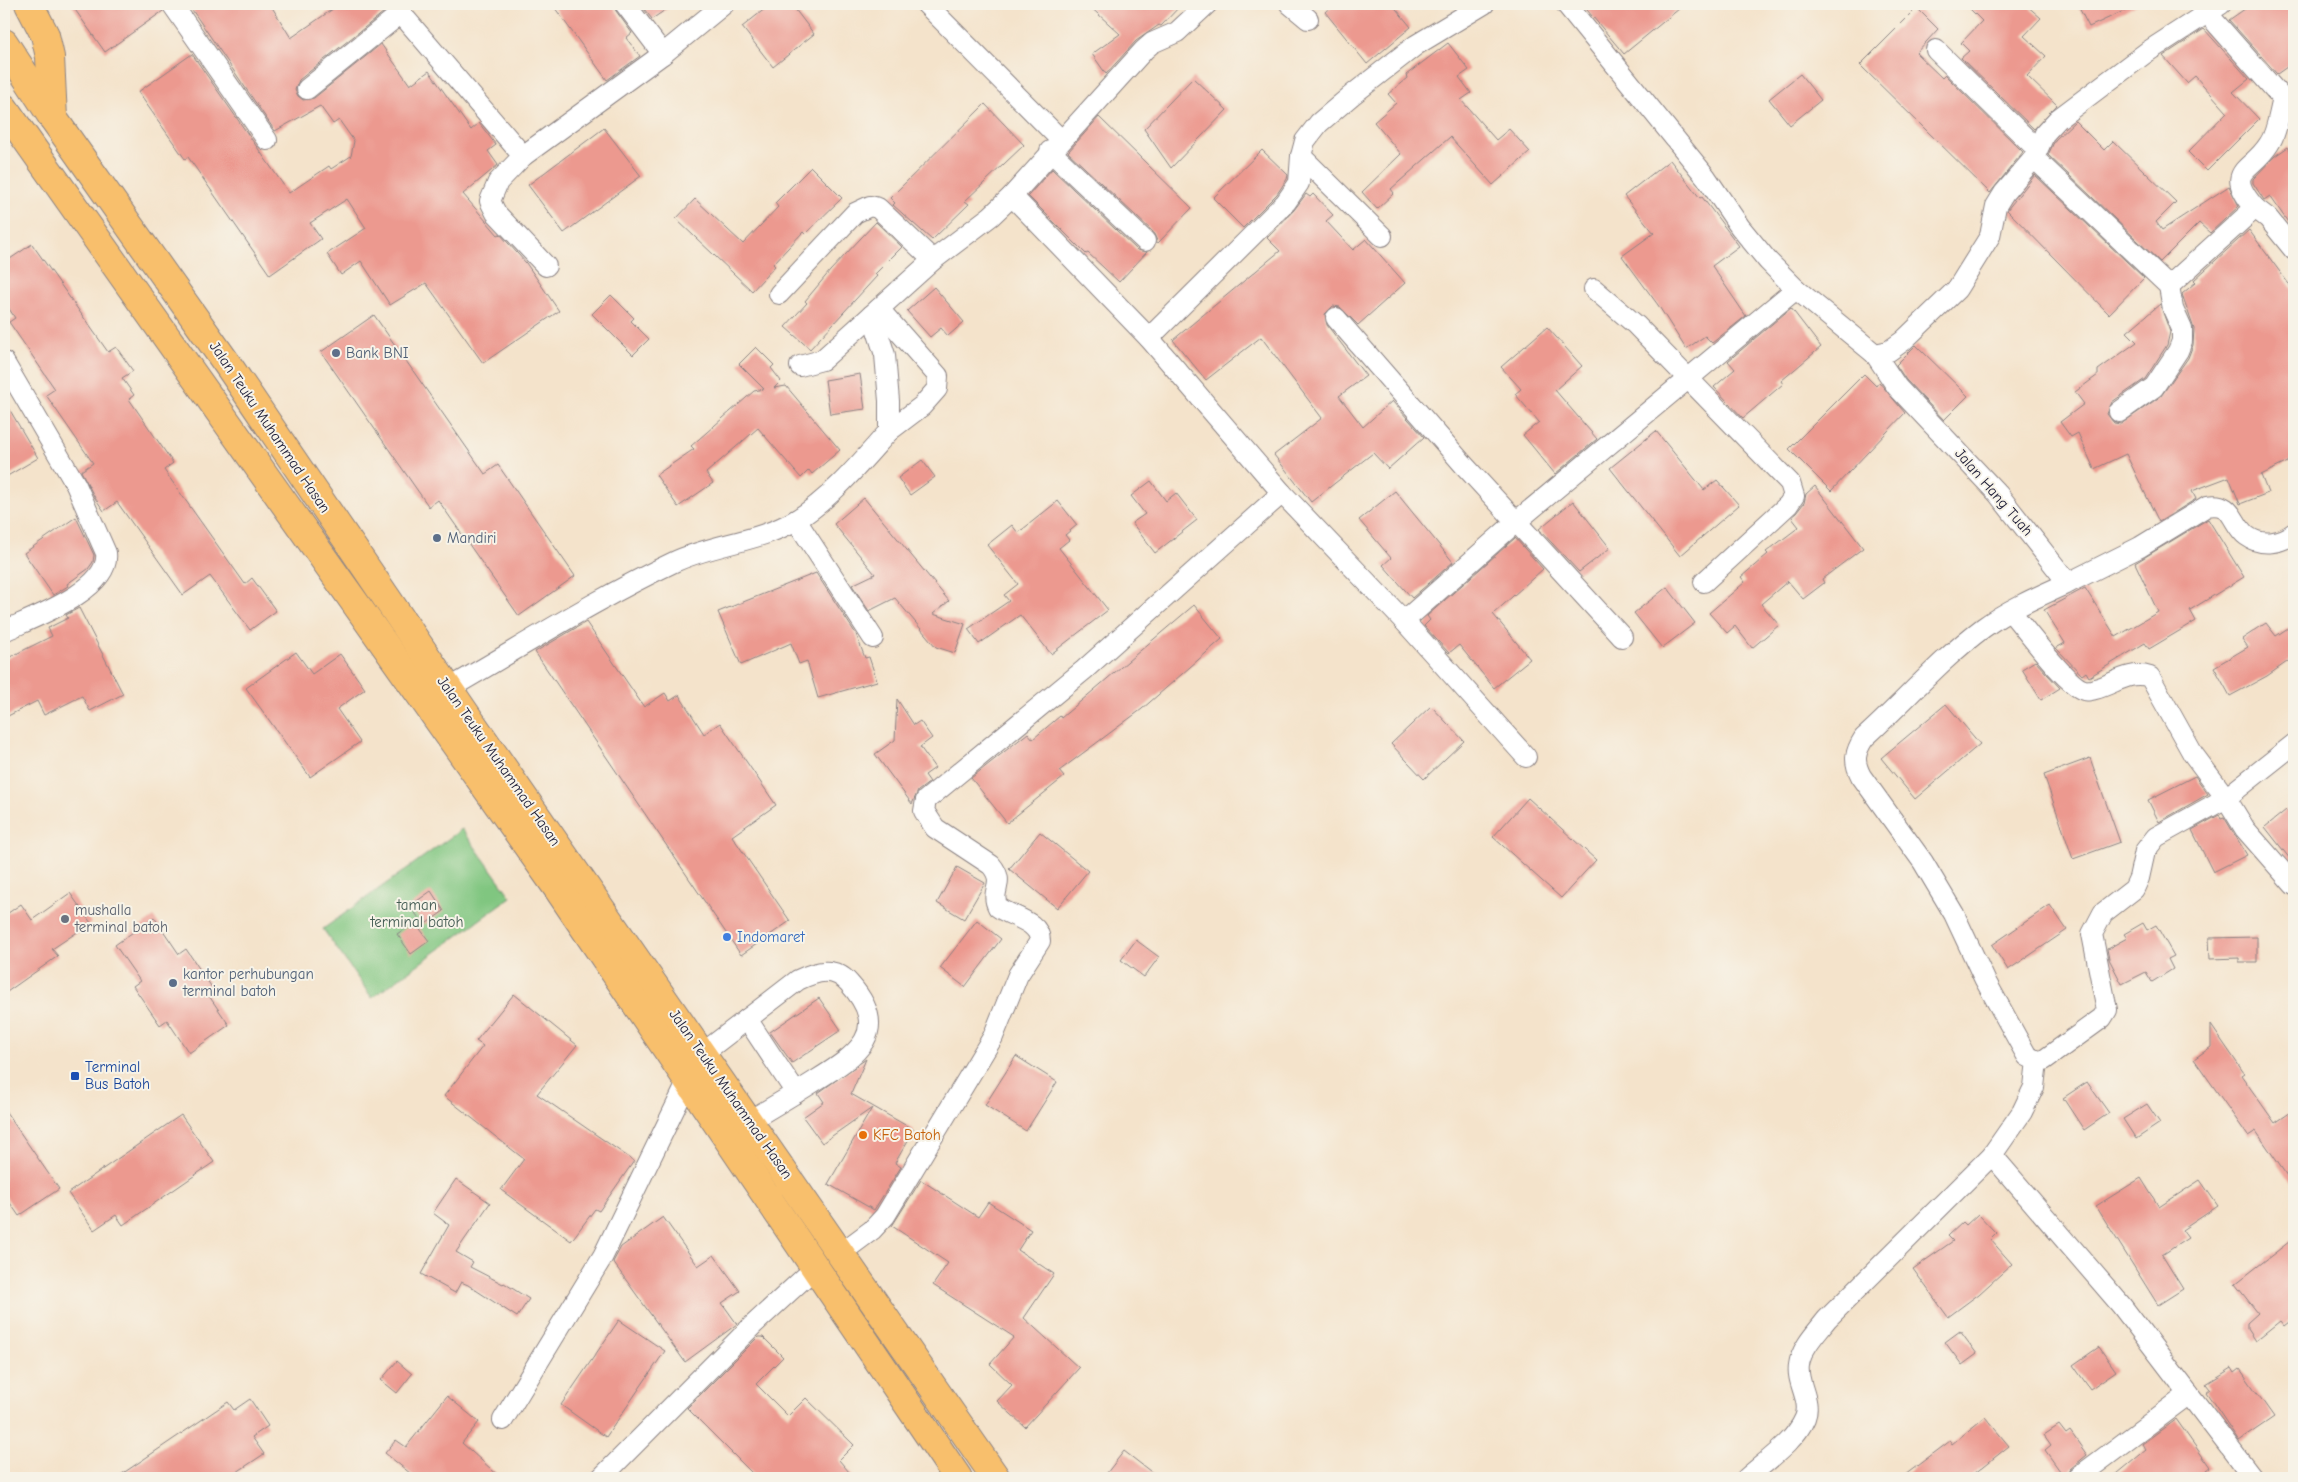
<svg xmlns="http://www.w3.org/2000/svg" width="2298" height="1482" viewBox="0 0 2298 1482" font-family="'Comic Neue',sans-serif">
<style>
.park{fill:#80c680;stroke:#51745e}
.building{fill:#ec998f}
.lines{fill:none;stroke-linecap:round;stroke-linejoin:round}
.minor-casing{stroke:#8b8283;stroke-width:22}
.trunk-casing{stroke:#8b8283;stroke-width:30}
.minor{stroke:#fff;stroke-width:20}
.trunk{stroke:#f8bf6c;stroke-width:28}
.service-dot{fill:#5c6f8a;stroke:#f7f3e8;stroke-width:2}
.worship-dot{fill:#6b7280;stroke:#f7f3e8;stroke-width:2}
.shop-dot{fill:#3f7fe0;stroke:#f7f3e8;stroke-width:2}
.transit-dot{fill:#1a4fb4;stroke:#f7f3e8;stroke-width:2}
.food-dot{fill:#e8710a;stroke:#f7f3e8;stroke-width:2}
.labels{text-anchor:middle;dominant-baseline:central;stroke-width:4;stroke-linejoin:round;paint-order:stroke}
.service-label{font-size:15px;fill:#4e5e75;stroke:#f7f3e8;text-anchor:start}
.street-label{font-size:15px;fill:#22223b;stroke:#f7f3e8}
.park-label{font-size:15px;fill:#435b53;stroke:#f7f3e8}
.worship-label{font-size:15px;fill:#5b616d;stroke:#f7f3e8;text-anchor:start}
.shop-label{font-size:15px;fill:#366cbe;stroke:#f7f3e8;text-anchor:start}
.transit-label{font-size:15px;fill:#164399;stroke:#f7f3e8;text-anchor:start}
.food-label{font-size:15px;fill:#c56008;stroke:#f7f3e8;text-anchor:start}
</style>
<rect width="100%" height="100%" fill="#f7f3e8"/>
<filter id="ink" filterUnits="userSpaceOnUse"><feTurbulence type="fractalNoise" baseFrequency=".02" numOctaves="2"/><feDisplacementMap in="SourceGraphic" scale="10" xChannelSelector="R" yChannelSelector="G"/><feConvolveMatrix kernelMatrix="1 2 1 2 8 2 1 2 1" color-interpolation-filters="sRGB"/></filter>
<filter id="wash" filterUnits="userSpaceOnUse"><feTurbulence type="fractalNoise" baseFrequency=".0096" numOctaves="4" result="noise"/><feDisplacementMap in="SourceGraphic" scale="20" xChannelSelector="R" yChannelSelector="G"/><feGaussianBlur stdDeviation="1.12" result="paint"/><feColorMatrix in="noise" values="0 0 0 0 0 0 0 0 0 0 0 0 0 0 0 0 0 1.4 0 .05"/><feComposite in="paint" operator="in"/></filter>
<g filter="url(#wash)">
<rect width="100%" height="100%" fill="#f4e3cb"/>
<polygon class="park" points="462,829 511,897 372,998 323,929"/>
<g id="blocks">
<g class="building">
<polygon points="71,4 160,4 163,11 105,52"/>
<polygon points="188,4 270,4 291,38 340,4 381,4 384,12 299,80 295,90 298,96 303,100 314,98 381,44 410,85 429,71 471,130 479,123 496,145 488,151 498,165 463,194 498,235 500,234 526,263 559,311 483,363 426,283 390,305 361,261 341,275 327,254 366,228 347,199 310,223 321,239 270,275 188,157 185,159 138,92 192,54 289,193 329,166 331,169 351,156 354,141 339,120 333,124 320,106 275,131"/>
<polygon points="552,4 613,4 616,11 632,33 626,38 640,56 607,80"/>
<polygon points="640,4 674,4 652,19"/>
<polygon points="771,4 791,4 814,34 773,67 742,27"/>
<polygon points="1087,4 1182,4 1161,26 1159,25 1136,41 1106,74 1092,54 1120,34"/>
<polygon points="1334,4 1392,4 1411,27 1367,64 1325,12"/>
<polygon points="1582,4 1685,4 1624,54"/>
<polygon points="1965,4 2025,4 2041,18 2024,36 2046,56 2027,76 2057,105 2034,129 1961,58 1969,51 1961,43 1982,21"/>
<polygon points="2077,4 2139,4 2089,27"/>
<polygon points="2252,4 2294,4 2294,62 2277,74 2229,20"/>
<polygon points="1917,8 1938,29 1916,53 1942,78 1945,75 2023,152 1990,193 1860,65"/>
<polygon points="2204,29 2249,79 2233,92 2259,119 2207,171 2188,152 2227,112 2195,76 2187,83 2163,56"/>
<polygon points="1448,43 1469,70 1459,77 1471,93 1461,100 1496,140 1509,129 1530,152 1493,185 1450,137 1391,189 1394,193 1377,209 1362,192 1401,154 1374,122 1396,103 1388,94 1407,78 1406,75"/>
<polygon points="1800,74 1821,100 1790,125 1769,99"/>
<polygon points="1193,78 1227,110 1171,168 1144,129"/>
<polygon points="985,104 1024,145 965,201 969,204 932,240 893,205 895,203 890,198"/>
<polygon points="1099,117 1192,208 1158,243 1153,232 1068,152"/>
<polygon points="2075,121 2104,150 2113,141 2176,202 2156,222 2162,230 2229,186 2239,206 2210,233 2199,223 2160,262 2048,155 2055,140"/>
<polygon points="604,128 641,176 564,233 528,185"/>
<polygon points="2288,147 2294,158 2294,231 2270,196 2264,200 2253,183 2253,179 2275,156"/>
<polygon points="1262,150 1288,175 1287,179 1277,194 1243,228 1213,198"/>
<polygon points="1670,160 1700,198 1702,197 1739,246 1712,266 1746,316 1712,343 1705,336 1686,349 1658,305 1622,256 1654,233 1624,196"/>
<polygon points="811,167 842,198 805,234 803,232 773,264 775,266 752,291 676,219 695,199 743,244 778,207 775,203"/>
<polygon points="1052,169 1137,250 1147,252 1119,282 1088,253 1086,254 1028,196"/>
<polygon points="2035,175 2144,278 2109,314 2007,210"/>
<polygon points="1306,194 1310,197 1313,194 1333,215 1326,221 1353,250 1366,239 1405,283 1358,325 1340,307 1333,306 1325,314 1327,325 1366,376 1339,396 1363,427 1392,401 1424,437 1388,469 1373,453 1311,502 1274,455 1322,418 1261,337 1206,380 1173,340 1280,251 1267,238 1294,210"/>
<polygon points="876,222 902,247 875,274 877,276 810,349 785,327 807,303 805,301 830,271"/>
<polygon points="2249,230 2294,291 2294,459 2261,475 2268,493 2240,504 2229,477 2192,491 2196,499 2159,522 2126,454 2094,469 2078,433 2071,437 2060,422 2084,404 2075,392 2098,375 2098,370 2137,342 2127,332 2160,304 2170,332 2167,345 2145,379 2112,402 2107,414 2114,423 2121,424 2161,396 2188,358 2193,345 2194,329 2182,294 2196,282 2194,280"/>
<polygon points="32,244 108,352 116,347 133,371 122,378 134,395 129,399 173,463 164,470 245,584 252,578 276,611 250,630 210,576 183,595 117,502 104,511 95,498 81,471 93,463 46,395 55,389 9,322 15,318 4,301 4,263"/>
<polygon points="934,287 964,322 948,336 941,328 930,337 907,311"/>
<polygon points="611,295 634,318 631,321 649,339 633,355 592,314"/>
<polygon points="1791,308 1821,347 1781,381 1783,384 1743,418 1714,387 1735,369 1728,361"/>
<polygon points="374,315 485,474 498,465 575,576 519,616 438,500 429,507 321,352"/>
<polygon points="1547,327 1582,366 1555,390 1597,439 1555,474 1523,435 1539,422 1515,394 1521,389 1501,367"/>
<polygon points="1916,345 1968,396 1944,420 1906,380 1896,365"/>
<polygon points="756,347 774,365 771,368 781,381 774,388 786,386 840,450 812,474 809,470 801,478 758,428 706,473 713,483 678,507 656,475 694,449 691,446 754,391 764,389 739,364"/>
<polygon points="860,374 865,409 830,414 825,380"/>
<polygon points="1864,374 1876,386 1879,382 1905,413 1831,491 1789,449"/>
<polygon points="4,400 38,458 4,478"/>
<polygon points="1656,431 1704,490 1717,480 1739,505 1680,556 1610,468"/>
<polygon points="922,460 935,477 910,495 898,478"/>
<polygon points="1151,481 1166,501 1176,493 1197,520 1155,553 1132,523 1145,514 1131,496"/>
<polygon points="1815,486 1863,548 1822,579 1824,583 1803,599 1788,581 1761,604 1779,625 1752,648 1735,626 1727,633 1709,613 1745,582 1741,577 1768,554 1766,552 1799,527 1792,518 1804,503 1806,494"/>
<polygon points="1395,491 1453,562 1412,598 1383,565 1391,558 1359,520"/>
<polygon points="864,498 949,601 933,614 965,624 955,653 936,647 895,598 869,611 852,585 875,574 834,524"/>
<polygon points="1058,501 1077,525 1065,535 1069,540 1059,548 1108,610 1051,654 1020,615 979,644 968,629 1009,601 1004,595 1018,584 987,545 1012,525 1018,533"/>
<polygon points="1573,501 1610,548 1579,572 1539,529"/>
<polygon points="76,517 94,555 93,562 88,569 67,584 68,586 53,595 24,553"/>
<polygon points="2208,519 2244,577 2190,610 2196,621 2149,649 2145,643 2089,677 2086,672 2082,675 2056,648 2065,643 2044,610 2085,588 2116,637 2158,612 2135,563"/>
<polygon points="1515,538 1543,569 1493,614 1530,659 1494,688 1459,645 1449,653 1424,626 1430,620 1427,616"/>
<polygon points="816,573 856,634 865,658 869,657 877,681 818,698 807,661 799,664 791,643 741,665 718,612"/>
<polygon points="1667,587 1695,623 1662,648 1634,613"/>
<polygon points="1194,605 1222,639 1142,709 1059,771 1064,777 1007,823 971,778 1028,733 1033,739 1060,716 1061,718"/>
<polygon points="79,608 123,694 90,711 82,696 44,715 37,701 4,718 4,660 52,636 48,628 68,618 66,615"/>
<polygon points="586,622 644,707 665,693 670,701 679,695 704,734 720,723 776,805 732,836 790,921 741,955 535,652"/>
<polygon points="2266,623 2276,636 2294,624 2294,657 2267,676 2230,696 2214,667 2248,647 2242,639"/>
<polygon points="296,652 312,674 340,654 365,689 337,709 360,742 310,777 246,688"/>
<polygon points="2035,661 2060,688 2041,700 2022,669"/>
<polygon points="897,699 914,725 920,721 932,738 920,747 935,768 925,775 930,782 918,791 912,804 875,754 895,740"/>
<polygon points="1946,704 1980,744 1915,799 1881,758"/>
<polygon points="1431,706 1464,741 1424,779 1391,744"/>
<polygon points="2090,758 2120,842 2073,859 2044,775"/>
<polygon points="2195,776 2208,794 2159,822 2148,800"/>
<polygon points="1528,798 1596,860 1561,898 1493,837"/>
<polygon points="2286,810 2294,820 2294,864 2265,827"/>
<polygon points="2219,815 2221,818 2224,817 2247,855 2213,872 2192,830"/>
<polygon points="1040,832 1088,871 1057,908 1009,869"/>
<polygon points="957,867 985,883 964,919 937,903"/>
<polygon points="431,891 444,911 424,925 410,906"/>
<polygon points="70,893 91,923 52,949 58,956 4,994 4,916 21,904 32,920"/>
<polygon points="2050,905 2067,930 2008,970 1992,945"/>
<polygon points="154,917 179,954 186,949 213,989 207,993 229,1025 189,1053 167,1020 160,1025 133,986 140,981 115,945"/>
<polygon points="977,920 1001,939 965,987 940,968"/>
<polygon points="415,922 429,941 411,954 397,934"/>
<polygon points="2143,923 2147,930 2156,925 2174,956 2168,959 2173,969 2152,982 2146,972 2122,984 2109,959 2107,949 2127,938 2124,934"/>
<polygon points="2257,937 2257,962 2239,962 2239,958 2210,959 2209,938"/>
<polygon points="1136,940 1159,957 1144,977 1121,960"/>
<polygon points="514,994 577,1045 537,1094 634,1161 599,1211 595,1209 571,1241 501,1190 524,1159 444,1096 483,1046 476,1041"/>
<polygon points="819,998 841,1030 792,1063 770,1032"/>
<polygon points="2211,1025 2244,1073 2241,1075 2275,1123 2294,1110 2294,1186 2256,1131 2248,1136 2194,1059 2211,1047"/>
<polygon points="1016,1056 1057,1082 1026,1131 985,1105"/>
<polygon points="866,1059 851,1094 914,1130 895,1163 901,1167 874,1210 828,1184 872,1108 822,1143 803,1117 824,1102 818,1093"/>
<polygon points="2087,1082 2109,1113 2084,1130 2063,1098"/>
<polygon points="2147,1104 2160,1123 2136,1139 2123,1119"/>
<polygon points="4,1109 59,1189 19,1216 4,1194"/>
<polygon points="181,1115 214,1162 123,1225 116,1215 94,1230 68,1193"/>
<polygon points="2141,1178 2159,1207 2200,1180 2218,1206 2182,1230 2188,1238 2162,1255 2183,1289 2158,1305 2096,1206"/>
<polygon points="456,1179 490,1203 456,1252 473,1262 470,1267 503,1284 504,1283 529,1299 517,1317 468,1285 461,1282 455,1293 421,1274 449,1225 433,1213"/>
<polygon points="921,1180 978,1217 988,1202 1031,1230 1018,1250 1054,1274 1024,1318 1079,1368 1025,1427 997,1401 1012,1385 990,1364 1014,1337 933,1285 948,1263 892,1226"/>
<polygon points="1978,1214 1996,1233 1990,1239 2012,1264 1979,1294 1948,1317 1913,1269 1953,1241 1948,1236 1963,1222 1966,1225"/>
<polygon points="663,1217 698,1266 714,1255 740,1291 722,1303 737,1324 685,1362 613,1262 621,1247"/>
<polygon points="2294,1238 2294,1318 2284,1326 2280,1321 2255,1341 2247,1329 2247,1323 2258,1313 2235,1284"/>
<polygon points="619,1320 665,1351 606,1437 561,1405"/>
<polygon points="1960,1331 1977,1354 1962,1365 1945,1342"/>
<polygon points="758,1337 763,1337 783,1357 756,1384 788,1416 806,1398 854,1445 839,1460 854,1478 757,1478 687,1408"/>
<polygon points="2099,1347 2116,1371 2090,1389 2073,1365"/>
<polygon points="397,1361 412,1374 397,1393 381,1380"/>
<polygon points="2232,1368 2235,1373 2240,1369 2274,1417 2239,1441 2206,1392 2210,1389 2206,1384"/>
<polygon points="447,1396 479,1422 462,1443 501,1478 416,1478 385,1453 396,1440 406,1447"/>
<polygon points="250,1399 268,1426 252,1437 264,1454 228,1478 116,1478 228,1402 234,1410"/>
<polygon points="1985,1417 2009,1446 1969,1478 1901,1478 1950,1441 1952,1444"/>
<polygon points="2176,1419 2210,1467 2206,1470 2211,1478 2112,1478 2146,1450 2142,1444"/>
<polygon points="2059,1425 2066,1434 2070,1431 2087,1455 2070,1469 2065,1478 2045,1450 2051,1445 2044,1435"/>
<polygon points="1124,1451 1159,1478 1103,1478"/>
</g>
</g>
</g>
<g filter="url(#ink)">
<use href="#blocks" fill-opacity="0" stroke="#8b8283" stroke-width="1"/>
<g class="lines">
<g class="minor-casing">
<g id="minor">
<polyline points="172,4 267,140"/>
<polyline points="393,4 523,156 498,182 490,201 496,213 546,266"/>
<polyline points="625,4 663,54"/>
<polyline points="926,4 1061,140"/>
<polyline points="1290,4 1308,19"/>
<polyline points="1566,4 1706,177 1740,227 1768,261 1796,289 1875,354 1889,351 1903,341 1957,289 1990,236 1996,206 2004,193 2034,158 2045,133 2058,119 2147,52 2221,4"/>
<polyline points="1936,50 2037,149"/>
<polyline points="307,89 400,14"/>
<polyline points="1050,151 1145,241"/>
<polyline points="523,156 663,54 724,4"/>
<polyline points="1301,156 1382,236"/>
<polyline points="2034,158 2169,286 2173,309 2182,329 2182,341 2178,351 2154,387 2119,412"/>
<polyline points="1012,196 1149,338 1282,493"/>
<polyline points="2255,208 2268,218 2294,250"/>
<path d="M2169 286 2255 208C2222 169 2252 172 2269 144 2277 133 2279 113 2283 99L2207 13"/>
<polyline points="1594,289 1636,325 1790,483 1794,496 1788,505 1704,582"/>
<polyline points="779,294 855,213 870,206 878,208 933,260"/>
<polyline points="879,309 938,376 937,389 922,406 889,431"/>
<polyline points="1336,318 1463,464 1622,637"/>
<polyline points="1149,338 1286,202 1299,183 1301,156 1305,141 1319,123 1352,95 1416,45 1484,4"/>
<path d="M1875 354 1897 387 1998 494 2068 583C2039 596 2009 609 1983 628 1940 660 1904 702 1864 738 1855 752 1853 761 1861 776L1923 862 1954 914 1985 980 2027 1056 2037 1061 2044 1060 2102 1018 2107 1010 2092 934 2103 913 2134 889 2139 878 2145 851 2156 837 2226 798 2294 744"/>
<path d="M4 362 76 485 106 553C111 590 32 618 4 631"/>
<polyline points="800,366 822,360 933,260 991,216 1012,196 1144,50 1152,43 1177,32 1207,4"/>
<polyline points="796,520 873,638"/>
<path d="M2068 583 2140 547 2207 506C2234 501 2231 524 2247 536 2262 547 2281 543 2294 533"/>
<path d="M2011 612C2024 627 2067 686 2084 690 2086 691 2093 690 2095 689 2115 684 2128 670 2150 677L2193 754 2226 798 2245 829 2294 885"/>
<polyline points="1404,621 1526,757"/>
<path d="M448 689C523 646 596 599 674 562 712 544 759 542 796 520 831 499 862 461 889 431V401L885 355 872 315"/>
<polyline points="747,1019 796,1093"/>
<path d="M703 1053 798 980C817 971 834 966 849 983 893 1032 857 1055 815 1081 793 1095 771 1108 749 1121"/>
<polyline points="1992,1155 2121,1305 2253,1478"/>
<path d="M841 1253 872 1230 885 1216 993 1037 1018 975 1040 941C1040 921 1011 917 998 907 989 890 1007 884 991 865L935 828 924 811 926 800 1084 670 1282 493 1404 621 1517 521 1796 289"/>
<polyline points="503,1420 603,1256 688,1081"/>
<polyline points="601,1478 753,1325 815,1268"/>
<path d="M1747 1478C1766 1461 1795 1442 1805 1418 1812 1400 1796 1383 1799 1365 1801 1348 1817 1332 1827 1319L1992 1155 2022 1112 2034 1087 2037 1061"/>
<polyline points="2077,1478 2189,1394"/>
</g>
</g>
<g class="trunk-casing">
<g id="trunk">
<polyline points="29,4 45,35 50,57 53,118"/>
<polyline points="4,43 53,118 230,368 467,716 996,1478"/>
<polyline points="4,108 558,889 958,1478"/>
</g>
</g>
<use href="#minor" class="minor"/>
<use href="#trunk" class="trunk"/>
</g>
</g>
<g class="service-dot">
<circle cx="336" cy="353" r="5"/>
<circle cx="437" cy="538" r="5"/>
<circle cx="173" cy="983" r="5"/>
</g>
<circle class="worship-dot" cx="65" cy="919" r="5"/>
<circle class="shop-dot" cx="727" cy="937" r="5"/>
<rect class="transit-dot" x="70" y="1071" width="10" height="10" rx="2.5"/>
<circle class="food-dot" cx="863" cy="1135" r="5"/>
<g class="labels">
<g class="service-label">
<text x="346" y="353">Bank BNI</text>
<text x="447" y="538">Mandiri</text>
<text x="183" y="974">kantor perhubungan<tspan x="183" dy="17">terminal batoh</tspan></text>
</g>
<g class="street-label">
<text transform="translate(270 427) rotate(56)">Jalan Teuku Muhammad Hasan</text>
<text transform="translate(1994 492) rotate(49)">Jalan Hang Tuah</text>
<text transform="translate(499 761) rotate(55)">Jalan Teuku Muhammad Hasan</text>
<text transform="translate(731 1094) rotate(55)">Jalan Teuku Muhammad Hasan</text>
</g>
<g class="park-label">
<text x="417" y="905">taman<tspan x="417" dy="17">terminal batoh</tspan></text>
</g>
<g class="worship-label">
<text x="75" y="910">mushalla<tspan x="75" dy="17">terminal batoh</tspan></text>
</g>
<g class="shop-label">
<text x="737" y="937">Indomaret</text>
</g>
<g class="transit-label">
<text x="85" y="1067">Terminal<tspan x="85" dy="17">Bus Batoh</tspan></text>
</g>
<g class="food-label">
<text x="873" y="1135">KFC Batoh</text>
</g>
</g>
<rect width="2298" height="1482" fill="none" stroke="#f7f3e8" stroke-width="20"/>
</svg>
